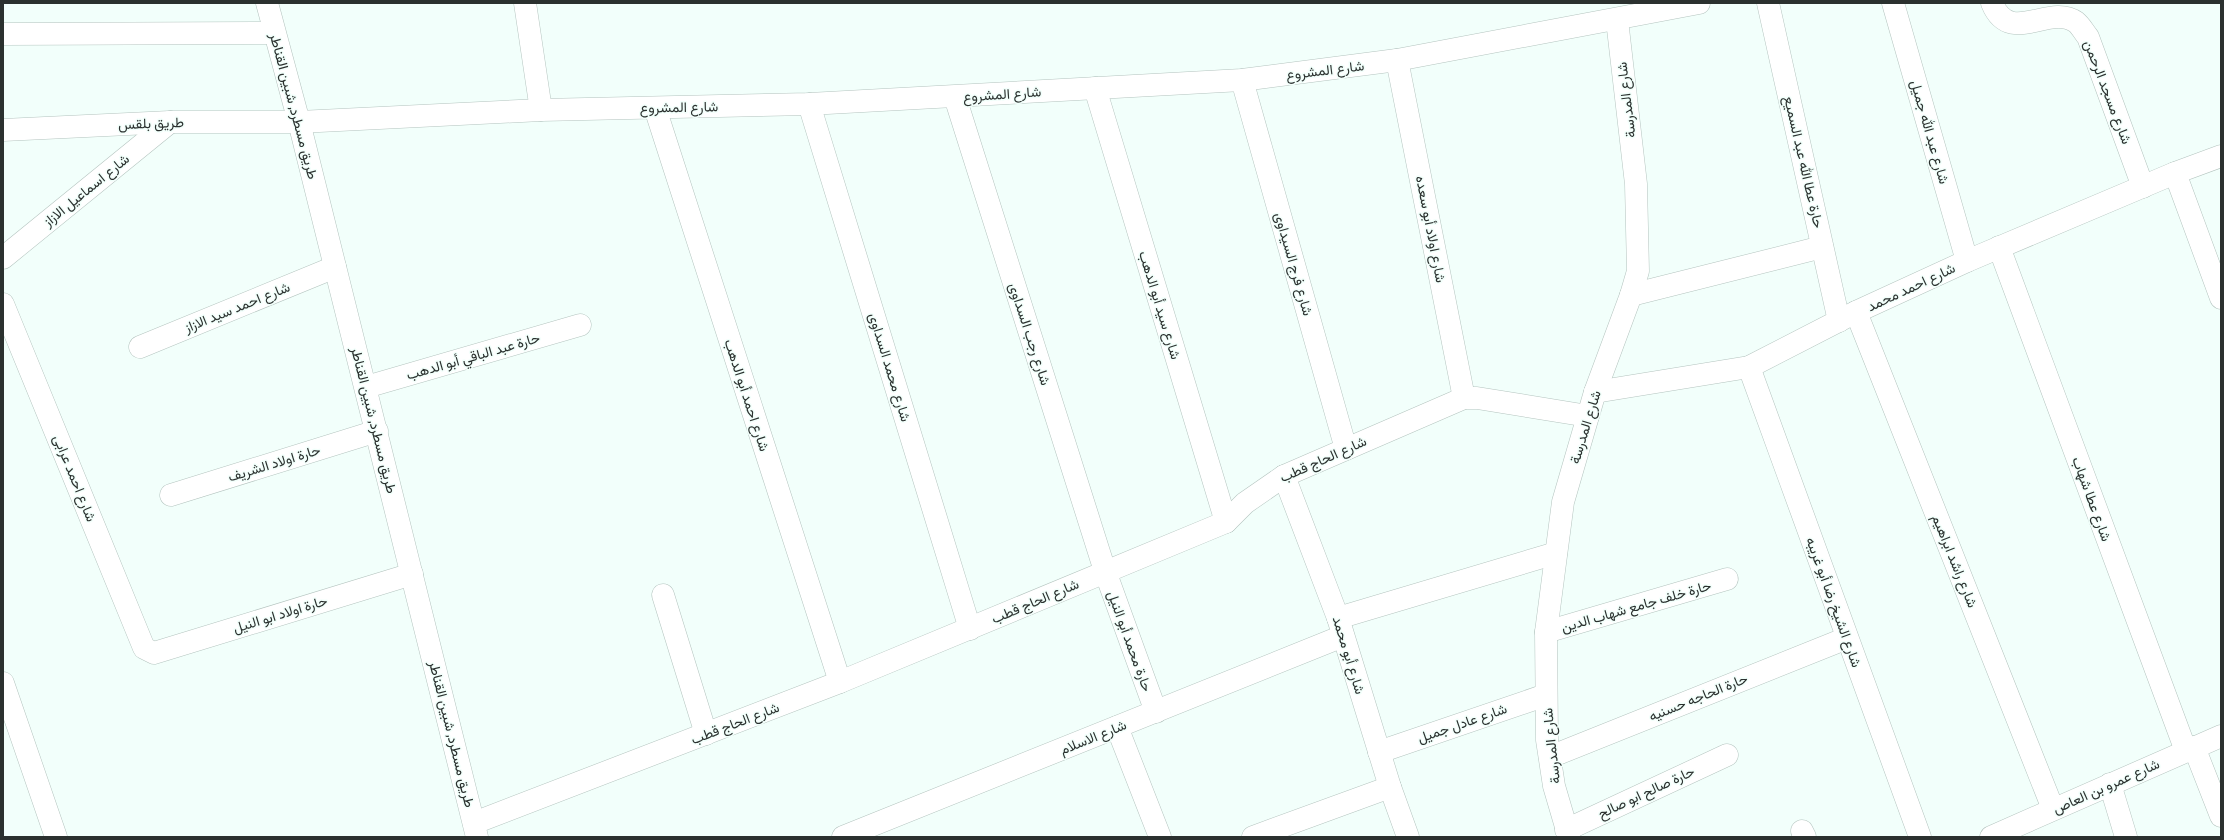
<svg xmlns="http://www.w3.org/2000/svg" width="2224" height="840" viewBox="0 0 2224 840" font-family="'Roboto Condensed',Vazirmatn,sans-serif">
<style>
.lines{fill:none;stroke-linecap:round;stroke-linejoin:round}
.street-casing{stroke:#b4c4bf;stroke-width:23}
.secondary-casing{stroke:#b4c4bf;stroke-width:23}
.street{stroke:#fff;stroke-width:22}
.secondary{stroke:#fff;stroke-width:22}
.labels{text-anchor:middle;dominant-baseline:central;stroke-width:3;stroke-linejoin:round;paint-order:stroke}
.street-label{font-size:14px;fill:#2b312f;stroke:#f2fffb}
</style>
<rect width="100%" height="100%" fill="#f2fffb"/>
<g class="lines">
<g class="street-casing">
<g id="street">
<polyline points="525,3 541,110"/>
<polyline points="1768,3 1839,321"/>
<polyline points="1893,3 1967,261"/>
<path d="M1992 3C2010 47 2049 3 2076 22 2080 25 2084 32 2088 37L2143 187"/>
<polyline points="3,34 274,33"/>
<polyline points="1397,60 1464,398"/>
<polyline points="1242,80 1346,449"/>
<polyline points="1095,88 1226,522"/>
<polyline points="955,97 1105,571 1156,712"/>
<polyline points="809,104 970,629"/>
<polyline points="655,108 840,682"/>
<polyline points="3,130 170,122 299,122 541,110 809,104 1242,80 1397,60 1699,3"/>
<polyline points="2175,173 2221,298"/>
<polyline points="1999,247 2186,751"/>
<polyline points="3,258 170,122"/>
<polyline points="1631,295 1822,247"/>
<polyline points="3,304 144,648 154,653 412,574"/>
<polyline points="1856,312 2053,809"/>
<polyline points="140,347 335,267"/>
<polyline points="1749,367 1920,837"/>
<polyline points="366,387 580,325"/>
<polyline points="1595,392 1749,367 1856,312 1967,261 2175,173 2221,156"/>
<polyline points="1284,476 1338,618 1390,787 1408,837"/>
<polyline points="171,495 377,431"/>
<polyline points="663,595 706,734"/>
<polyline points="1338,618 1556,553"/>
<polyline points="1546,632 1727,579"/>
<polyline points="3,683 56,837"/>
<polyline points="1117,727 1160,837"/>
<polyline points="2194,747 2221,816"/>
<polyline points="1379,752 1546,695"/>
<polyline points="1550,757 1847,638"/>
<polyline points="2110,784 2126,837"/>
<polyline points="474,823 840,682 1226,522 1245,503 1284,476 1464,398 1477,398 1588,416"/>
<polyline points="1566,830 1727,755"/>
<polyline points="1802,831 1805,837"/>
<polyline points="843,837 1343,636"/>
<polyline points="1253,837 1390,787"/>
<polyline points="1569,837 1554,786 1547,740 1546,632 1563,502 1595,392 1631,295 1638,271 1636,184 1617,20"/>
<polyline points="1991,837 2221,736"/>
</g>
</g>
<g class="secondary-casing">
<polyline id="secondary" points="267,3 299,122 477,837"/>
</g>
<use href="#street" class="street"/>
<use href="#secondary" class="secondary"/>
</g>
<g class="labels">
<g class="street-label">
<text transform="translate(1325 70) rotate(-7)">شارع المشروع</text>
<text transform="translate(2108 92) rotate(69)">شارع مسجد الرحمن</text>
<text transform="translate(1002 94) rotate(-4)">شارع المشروع</text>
<text transform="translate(1626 100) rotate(-97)">شارع المدرسة</text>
<text transform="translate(294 106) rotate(75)">طريق مسطرد, شبين القناطر</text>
<text transform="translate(679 107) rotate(-1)">شارع المشروع</text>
<text transform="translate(151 123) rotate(-2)">طريق بلقس</text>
<text transform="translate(1930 132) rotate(74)">شارع عبد الله جميل</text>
<text transform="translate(1804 162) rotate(77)">حارة عطا الله عبد السميع</text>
<text transform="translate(86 190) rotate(-39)">شارع اسماعيل الازاز</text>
<text transform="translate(1431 229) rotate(79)">شارع اولاد أبو سعده</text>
<text transform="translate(1294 264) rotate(74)">شارع فرج السيداوى</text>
<text transform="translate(1911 287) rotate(-25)">شارع احمد محمد</text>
<text transform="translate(1160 305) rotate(73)">شارع سيد أبو الدهب</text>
<text transform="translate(237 307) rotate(-22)">شارع احمد سيد الازاز</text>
<text transform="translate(1030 334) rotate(72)">شارع رجب السداوى</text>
<text transform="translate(473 356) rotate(-16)">حارة عبد الباقي أبو الدهب</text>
<text transform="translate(890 367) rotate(73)">شارع محمد السداوى</text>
<text transform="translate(747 395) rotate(72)">شارع احمد أبو الدهب</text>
<text transform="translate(374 420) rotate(76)">طريق مسطرد, شبين القناطر</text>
<text transform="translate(1585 427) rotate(-73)">شارع المدرسة</text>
<text transform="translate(1323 459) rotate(-24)">شارع الحاج قطب</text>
<text transform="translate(274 463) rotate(-17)">حارة اولاد الشريف</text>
<text transform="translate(75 478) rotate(68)">شارع احمد عرابى</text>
<text transform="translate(2092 499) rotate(70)">شارع عطا شهاب</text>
<text transform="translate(1955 561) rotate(68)">شارع راشد ابراهيم</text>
<text transform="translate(1035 601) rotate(-23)">شارع الحاج قطب</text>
<text transform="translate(1834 602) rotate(70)">شارع الشيخ رضا أبو غريبه</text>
<text transform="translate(1636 606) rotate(-16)">حارة خلف جامع شهاب الدين</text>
<text transform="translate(280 614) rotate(-17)">حارة اولاد ابو النيل</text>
<text transform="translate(1130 641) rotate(70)">حارة محمد أبو النيل</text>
<text transform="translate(1349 655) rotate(73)">شارع أبو محمد</text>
<text transform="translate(1698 697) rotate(-22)">حارة الحاجه حسنيه</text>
<text transform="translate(735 723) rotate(-21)">شارع الحاج قطب</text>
<text transform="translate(1462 723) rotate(-19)">شارع عادل جميل</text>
<text transform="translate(452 734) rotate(76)">طريق مسطرد, شبين القناطر</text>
<text transform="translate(1093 737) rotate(-22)">شارع الاسلام</text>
<text transform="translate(1551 746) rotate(-96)">شارع المدرسة</text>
<text transform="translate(2106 786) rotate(-24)">شارع عمرو بن العاص</text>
<text transform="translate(1646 792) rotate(-25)">حارة صالح ابو صالح</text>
</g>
</g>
<rect width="2224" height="840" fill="none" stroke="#2b312f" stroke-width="8"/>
</svg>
